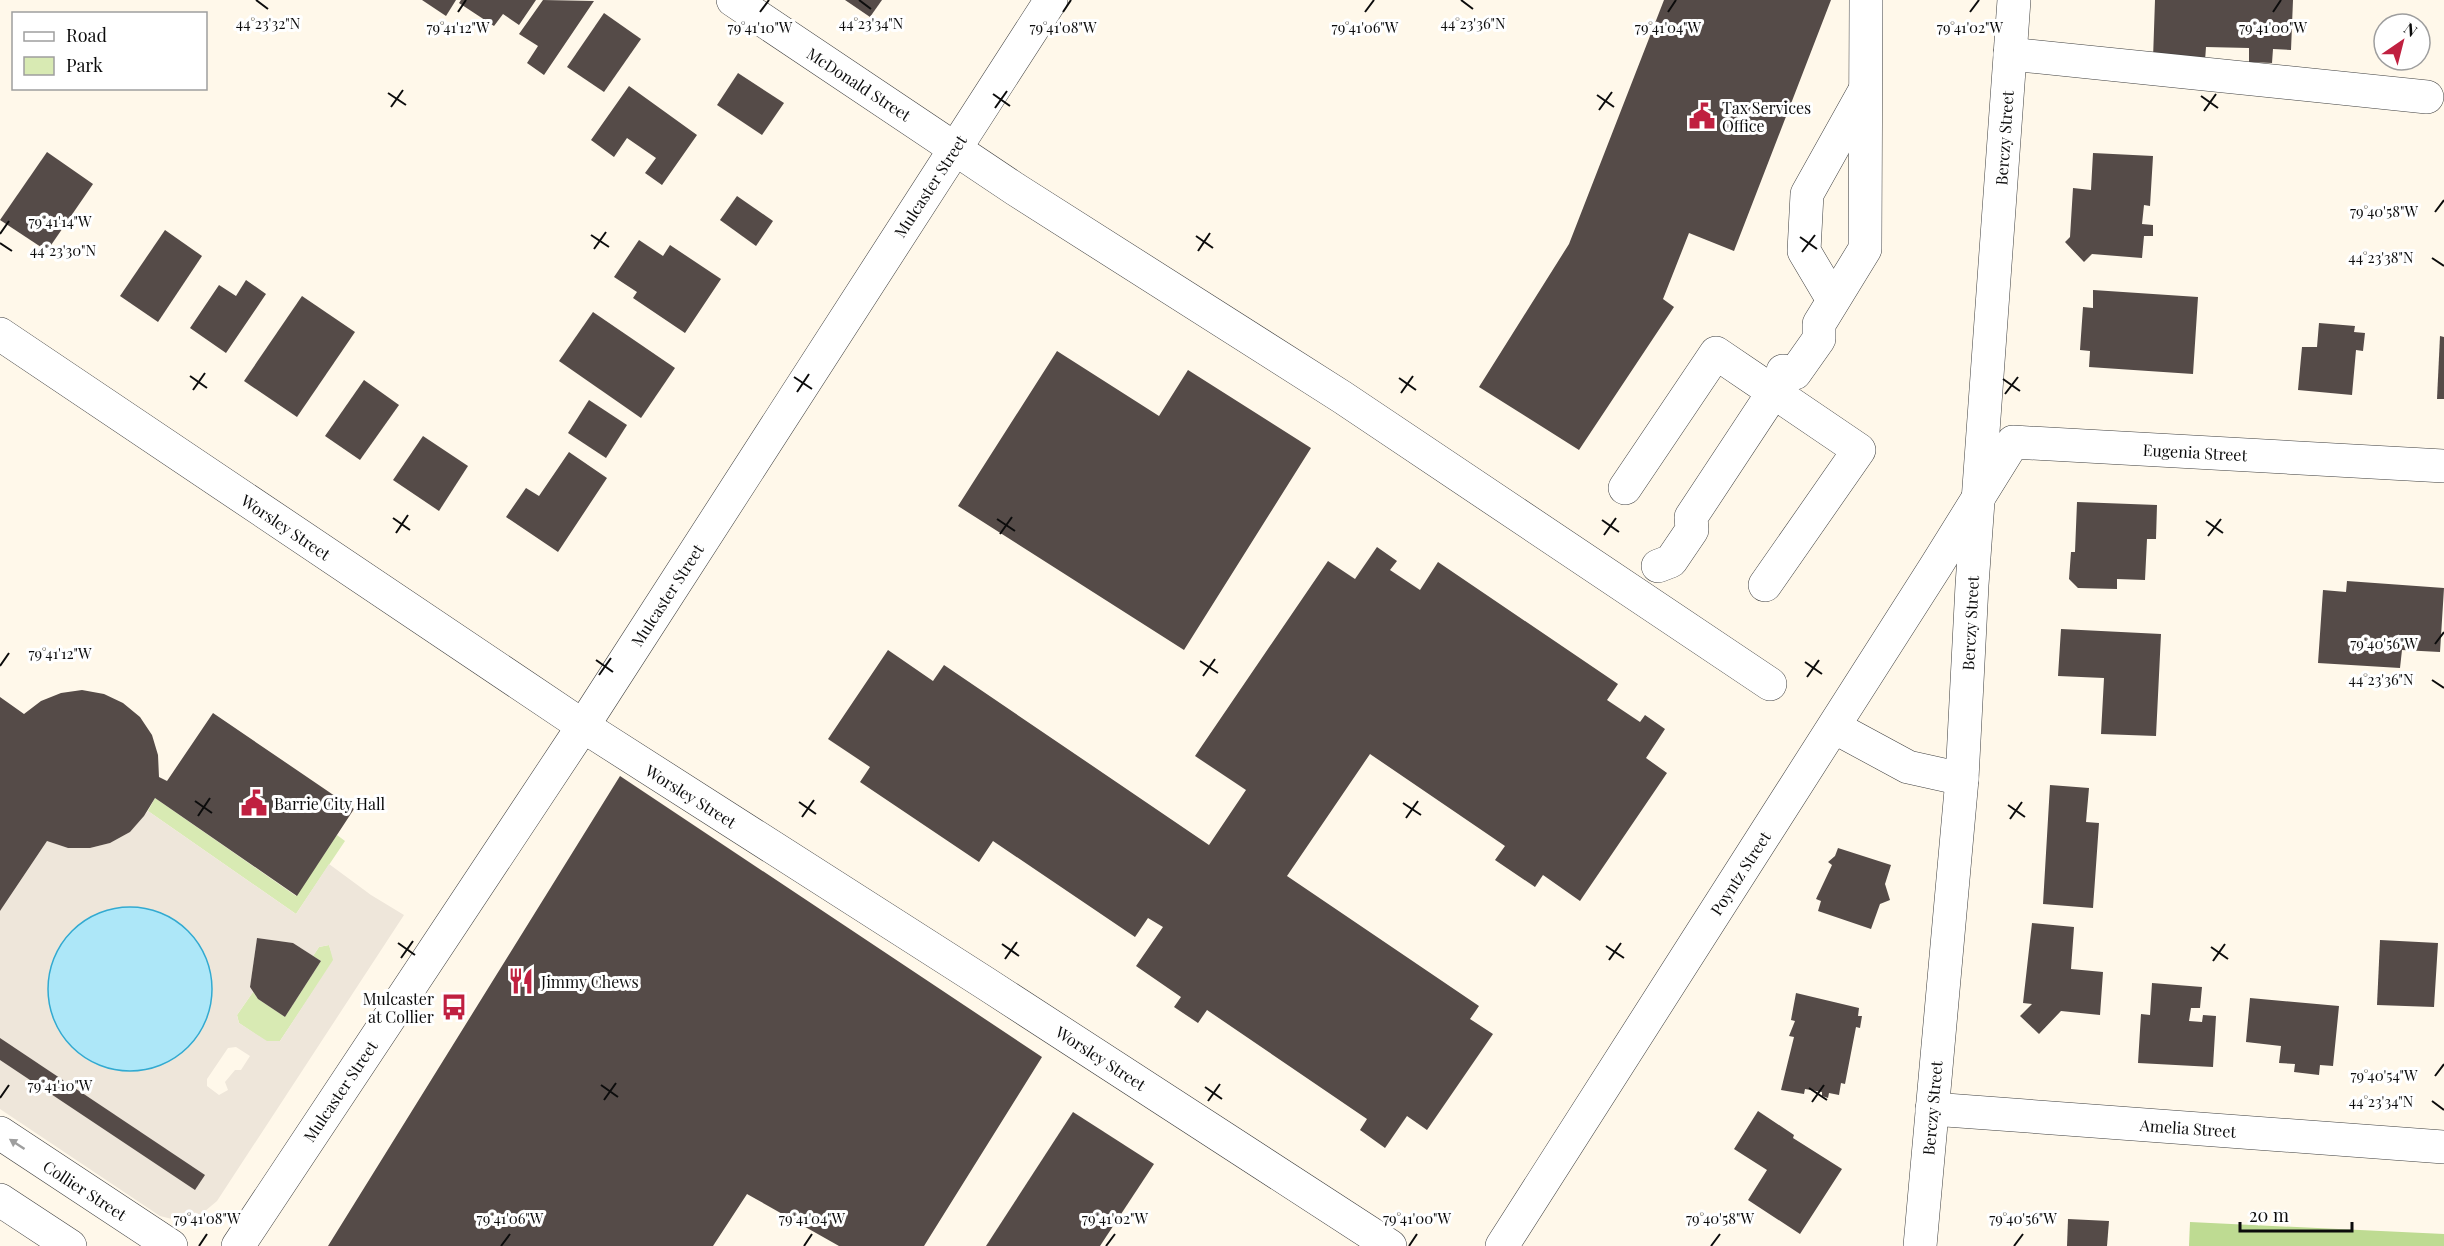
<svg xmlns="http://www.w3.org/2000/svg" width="2444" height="1246" viewBox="0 0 2444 1246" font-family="'Playfair Display',serif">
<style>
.green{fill:#d8eab3}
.forest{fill:#bedb92}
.plaza{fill:#eee6da;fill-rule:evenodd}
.water{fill:#ade7f8;stroke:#32aad1;stroke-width:1.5}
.building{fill:#554b48}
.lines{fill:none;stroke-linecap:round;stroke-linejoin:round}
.minor-casing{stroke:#3f3f3f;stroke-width:34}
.minor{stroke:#fff;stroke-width:33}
.oneway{fill:#9e9e9e}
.ticks{fill:none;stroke:#0c0c0c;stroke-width:2}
.labels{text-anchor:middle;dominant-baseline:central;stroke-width:6;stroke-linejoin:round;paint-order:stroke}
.street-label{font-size:16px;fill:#0c0c0c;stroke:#fff}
.poi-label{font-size:16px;fill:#0c0c0c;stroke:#fff;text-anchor:start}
.ticks-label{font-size:15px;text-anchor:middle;fill:#0c0c0c;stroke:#fff;stroke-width:6;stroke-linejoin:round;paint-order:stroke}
</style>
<rect width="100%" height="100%" fill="#fff8ea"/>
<g class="green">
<polygon points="155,798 296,896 337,835 345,841 296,914 148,811"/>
<polygon points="329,945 334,960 280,1041 267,1042 239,1023 237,1015 253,992 258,999 285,1017 321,961 313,956 319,947"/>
</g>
<polygon class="forest" points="2190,1222 2444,1234 2444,1246 2189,1246"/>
<path class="plaza" d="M148 811 296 914 329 864 371 895 404 915 217 1201 198 1217 176 1220 160 1216 0 1109V911L47 841 68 848H90L110 843 130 832ZM139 908 160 913 111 1069 90 1061 72 1047 77 927 95 915 116 909ZM257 938 293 943 313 956 319 947 329 945 333 960 280 1041H267L239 1023 237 1015 253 992 250 987ZM236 1047 250 1056 241 1070H235L225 1082 228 1090 219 1095 207 1086V1079L228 1048Z"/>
<circle class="water" cx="130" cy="989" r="82"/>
<g class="building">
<polygon points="422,0 456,0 446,16"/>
<polygon points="461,0 536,0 519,25 503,14 494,26 459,3"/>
<polygon points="543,0 594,1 544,75 527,63 538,46 519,34"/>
<polygon points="845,0 882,0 870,17"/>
<polygon points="1664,0 1831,0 1734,251 1689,233 1663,299 1674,307 1579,450 1479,387 1569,244"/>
<polygon points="2155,0 2293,0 2291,50 2273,49 2272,63 2249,62 2249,48 2206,47 2205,61 2153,59"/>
<polygon points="604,13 641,39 604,92 567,67"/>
<polygon points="738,73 784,103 762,135 717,105"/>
<polygon points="629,86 697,135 662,185 645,173 656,158 627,138 614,157 591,140"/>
<polygon points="47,152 93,184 47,251 0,220"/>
<polygon points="2093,153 2153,156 2150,206 2144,205 2142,224 2153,225 2153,236 2144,236 2142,258 2092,254 2084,262 2065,242 2070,237 2073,188 2091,190"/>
<polygon points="737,196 773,221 756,246 720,220"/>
<polygon points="165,230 202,256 158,322 120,296"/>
<polygon points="639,240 663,256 670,245 721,279 685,333 633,298 637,292 614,277"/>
<polygon points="246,280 266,294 226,353 190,328 219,285 236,296"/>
<polygon points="2093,290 2198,297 2193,374 2089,367 2090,351 2080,350 2083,307 2093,308"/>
<polygon points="302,296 355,332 297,417 244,381"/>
<polygon points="593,312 675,368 641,418 559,361"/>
<polygon points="2319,323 2355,326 2354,332 2365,333 2363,351 2356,350 2352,395 2298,390 2302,347 2317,347"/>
<polygon points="2440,336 2444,337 2444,399 2437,399"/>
<polygon points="1057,351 1159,416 1188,370 1311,448 1184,650 958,506"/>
<polygon points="364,380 399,405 360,460 325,436"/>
<polygon points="589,400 627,425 606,458 568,433"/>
<polygon points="423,436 468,466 439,511 393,480"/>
<polygon points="569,452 607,478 558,552 506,517 526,488 539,496"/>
<polygon points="2077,502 2157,505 2156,539 2147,539 2145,580 2117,579 2117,589 2078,588 2069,579 2071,552 2075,552"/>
<polygon points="1377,547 1397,561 1390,570 1420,590 1438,562 1618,684 1607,700 1640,722 1645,715 1665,729 1646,758 1667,773 1580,901 1543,875 1535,887 1495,860 1505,846 1370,754 1287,876 1479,1006 1470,1019 1493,1034 1427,1130 1407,1116 1385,1148 1360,1130 1367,1119 1207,1010 1198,1023 1174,1007 1181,997 1136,966 1163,927 1148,918 1135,937 993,841 979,862 860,782 870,767 828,739 888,650 933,681 944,665 1209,845 1246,790 1195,756 1328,561 1355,579"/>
<polygon points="2347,581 2444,588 2440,652 2402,650 2400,668 2318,663 2323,590 2346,592"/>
<polygon points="2061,629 2161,634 2156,736 2101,734 2104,678 2058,676"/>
<polygon points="82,690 104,694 123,703 140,717 152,735 158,755 159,777 167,781 213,713 354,809 297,896 155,798 144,816 130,832 110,843 90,848 68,848 47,841 0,911 0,697 24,714 41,701 61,693"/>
<polygon points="620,776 1042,1057 924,1246 839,1246 747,1194 713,1246 328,1246"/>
<polygon points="2050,785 2089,788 2086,822 2099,823 2093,908 2043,904"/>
<polygon points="1838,848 1891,865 1885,884 1890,900 1880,904 1871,929 1818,911 1821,901 1816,899 1832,865 1828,862 1835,856"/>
<polygon points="2032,923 2074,927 2071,969 2103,972 2100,1015 2061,1011 2039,1034 2020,1016 2032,1004 2023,1003"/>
<polygon points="257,938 293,943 321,961 285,1017 258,999 250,987"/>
<polygon points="2380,940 2438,943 2434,1007 2377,1005"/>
<polygon points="2152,983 2202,987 2200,1008 2191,1008 2189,1021 2202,1022 2203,1015 2216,1016 2213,1067 2138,1063 2141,1014 2150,1015"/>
<polygon points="1796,993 1859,1008 1858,1016 1862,1016 1860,1028 1856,1027 1845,1084 1841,1083 1839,1095 1829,1093 1828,1098 1822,1096 1822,1092 1805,1089 1804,1094 1781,1090 1794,1037 1789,1036 1795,1021 1791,1020"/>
<polygon points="2250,998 2339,1006 2333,1066 2320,1065 2319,1075 2294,1072 2295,1064 2279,1063 2281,1046 2246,1042"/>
<polygon points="0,1038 205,1175 195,1190 0,1060"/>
<polygon points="1758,1111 1794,1135 1793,1138 1842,1169 1800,1234 1748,1200 1767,1170 1734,1149"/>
<polygon points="1073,1112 1154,1164 1100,1246 986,1246"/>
<polygon points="2068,1219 2109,1221 2107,1246 2067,1246"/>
</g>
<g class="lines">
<g class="minor-casing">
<g id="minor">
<polyline points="733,0 1015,189 1342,397 1770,684"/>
<polyline points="2010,54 2427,97"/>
<polyline points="1833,300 1804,251 1807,194 1864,92"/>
<polyline points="0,334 583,726 985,983 1390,1246"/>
<polyline points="1784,376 1795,373 1819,339 1819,324 1865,249 1866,0"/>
<polyline points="1625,488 1716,353 1859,450 1765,585"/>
<polyline points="1658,566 1671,561 1692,530 1691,517 1784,376 1783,371"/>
<polyline points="1834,727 1908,767 1962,779"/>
<polyline points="1932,1109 2444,1147"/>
<polyline points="0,1133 171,1246"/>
<polyline points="0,1200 70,1246"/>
<polyline points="238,1246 583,726 1051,0"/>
<polyline points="1502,1246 1936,566 2013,442 2444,466"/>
<polyline points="1920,1246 1962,779 1972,585 2014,0"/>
</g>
</g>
<use href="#minor" class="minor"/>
</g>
<defs><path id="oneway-solid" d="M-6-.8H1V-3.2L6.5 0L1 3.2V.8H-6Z" transform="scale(1.5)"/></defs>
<use class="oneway" href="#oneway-solid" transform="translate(17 1144) rotate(-147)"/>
<path class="ticks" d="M256 0 268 9M859 0 871 9M1461 0 1473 9M458 12 466 0M760 12 769 0M1063 12 1071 0M1365 12 1374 0M1668 12 1676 0M1970 12 1979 0M2273 12 2281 0M388 93 406 105M993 94 1010 106M1597 95 1614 107M2201 96 2218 108M391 107 403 90M995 108 1007 91M1599 110 1612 92M2204 111 2216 94M2435 212 2444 200M0 234 9 221M591 235 609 247M1196 236 1213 248M1800 237 1817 249M0 243 12 251M594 249 606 232M1198 251 1210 233M1802 252 1815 235M2432 258 2444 266M190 376 207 388M794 377 812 389M1399 378 1416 390M2003 379 2020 391M193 390 205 373M797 392 809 374M1401 393 1413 376M2005 394 2018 377M393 518 410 530M997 519 1015 531M1602 520 1619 532M2206 521 2223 533M396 533 408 515M1000 534 1012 517M1604 535 1616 518M2208 536 2221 519M2435 644 2444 632M596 660 613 672M1200 661 1218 673M1805 662 1822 674M0 666 9 653M599 675 611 658M1203 676 1215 659M1807 677 1819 660M2432 680 2444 688M195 801 212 813M799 802 816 814M1403 803 1421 815M2008 805 2025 817M198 816 210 798M802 817 814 800M1406 818 1418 801M2010 819 2022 802M398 943 415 955M1002 944 1019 956M1606 946 1624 958M2211 947 2228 959M401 958 413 941M1005 959 1017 942M1609 960 1621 943M2213 961 2225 944M2435 1076 2444 1064M601 1085 618 1097M1205 1087 1222 1099M1809 1088 1827 1100M0 1098 9 1085M604 1100 616 1083M1208 1101 1220 1084M2432 1101 2444 1110M1812 1102 1824 1085M199 1246 207 1234M501 1246 510 1234M804 1246 812 1234M1106 1246 1115 1234M1409 1246 1417 1234M1711 1246 1720 1234M2014 1246 2023 1234"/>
<defs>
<g id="civic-bare" transform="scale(2.07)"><path d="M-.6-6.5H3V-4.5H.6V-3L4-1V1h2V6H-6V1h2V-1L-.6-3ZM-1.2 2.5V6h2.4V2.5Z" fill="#c02040" stroke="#fff" stroke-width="2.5" paint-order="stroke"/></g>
<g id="restaurant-bare" transform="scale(2.07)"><path d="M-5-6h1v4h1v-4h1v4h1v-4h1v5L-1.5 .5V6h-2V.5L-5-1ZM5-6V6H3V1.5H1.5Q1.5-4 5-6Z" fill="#c02040" stroke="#fff" stroke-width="2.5" paint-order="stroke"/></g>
<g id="bus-bare" transform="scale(2.07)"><path d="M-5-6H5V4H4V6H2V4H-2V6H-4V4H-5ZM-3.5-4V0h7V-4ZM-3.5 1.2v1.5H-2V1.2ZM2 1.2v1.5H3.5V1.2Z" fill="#c02040" stroke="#fff" stroke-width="2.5" paint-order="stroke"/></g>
</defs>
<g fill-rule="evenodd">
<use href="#civic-bare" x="1702" y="116"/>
<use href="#civic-bare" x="254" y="803"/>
<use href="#restaurant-bare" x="521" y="981"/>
<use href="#bus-bare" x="454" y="1007"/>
</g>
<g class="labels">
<g class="street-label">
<text transform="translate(859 84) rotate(33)">McDonald Street</text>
<text transform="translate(2004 138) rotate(-86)">Berczy Street</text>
<text transform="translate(930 186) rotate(-57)">Mulcaster Street</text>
<text transform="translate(2195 452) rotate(3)">Eugenia Street</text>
<text transform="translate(286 527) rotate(34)">Worsley Street</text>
<text transform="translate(667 595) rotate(-57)">Mulcaster Street</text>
<text transform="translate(1970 623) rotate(-87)">Berczy Street</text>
<text transform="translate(691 796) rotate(32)">Worsley Street</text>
<text transform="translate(1740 873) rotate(-57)">Poyntz Street</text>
<text transform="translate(1101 1058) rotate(33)">Worsley Street</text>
<text transform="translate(340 1091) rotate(-56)">Mulcaster Street</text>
<text transform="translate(1932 1108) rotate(-85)">Berczy Street</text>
<text transform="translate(2188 1128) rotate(4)">Amelia Street</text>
<text transform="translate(85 1190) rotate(33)">Collier Street</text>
</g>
<g class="poi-label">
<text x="1722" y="107">Tax Services<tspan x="1722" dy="18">Office</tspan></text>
<text x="274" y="803">Barrie City Hall</text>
<text x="541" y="981">Jimmy Chews</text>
<text x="434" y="998" text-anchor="end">Mulcaster<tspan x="434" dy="18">at Collier</tspan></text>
</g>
</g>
<g class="ticks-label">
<text x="268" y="29">44°23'32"N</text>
<text x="871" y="29">44°23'34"N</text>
<text x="1473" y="29">44°23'36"N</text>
<text x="458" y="33">79°41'12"W</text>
<text x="760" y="33">79°41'10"W</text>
<text x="1063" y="33">79°41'08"W</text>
<text x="1365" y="33">79°41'06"W</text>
<text x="1668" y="33">79°41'04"W</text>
<text x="1970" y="33">79°41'02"W</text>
<text x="2273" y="33">79°41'00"W</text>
<text x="2384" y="217">79°40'58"W</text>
<text x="60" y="227">79°41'14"W</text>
<text x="63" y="256">44°23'30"N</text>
<text x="2381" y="263">44°23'38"N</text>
<text x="2384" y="649">79°40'56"W</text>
<text x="60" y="659">79°41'12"W</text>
<text x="2381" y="685">44°23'36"N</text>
<text x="2384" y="1081">79°40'54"W</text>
<text x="60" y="1091">79°41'10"W</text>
<text x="2381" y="1107">44°23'34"N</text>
<text x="207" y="1224">79°41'08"W</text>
<text x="510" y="1224">79°41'06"W</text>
<text x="812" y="1224">79°41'04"W</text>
<text x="1115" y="1224">79°41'02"W</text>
<text x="1417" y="1224">79°41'00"W</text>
<text x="1720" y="1224">79°40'58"W</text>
<text x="2023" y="1224">79°40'56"W</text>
</g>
<rect x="12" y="12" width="195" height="78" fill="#ffffff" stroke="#9e9e9e" stroke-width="1.5"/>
<rect x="24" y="32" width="30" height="9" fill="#ffffff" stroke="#9e9e9e" stroke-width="1.5"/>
<text x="66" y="42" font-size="18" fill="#0c0c0c">Road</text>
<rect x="24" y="57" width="30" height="18" fill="#d8eab3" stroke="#9e9e9e" stroke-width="1.5"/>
<text x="66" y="72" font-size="18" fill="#0c0c0c">Park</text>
<g transform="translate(2402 42) rotate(35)"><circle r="28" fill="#ffffff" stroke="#9e9e9e" stroke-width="1.5"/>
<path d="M0-4.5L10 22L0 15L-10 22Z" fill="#c02040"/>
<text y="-9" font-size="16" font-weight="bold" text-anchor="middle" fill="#0c0c0c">N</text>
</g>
<path d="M2240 1222v9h112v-9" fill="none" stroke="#0c0c0c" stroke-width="3"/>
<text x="2249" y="1222" font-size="18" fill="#0c0c0c" stroke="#ffffff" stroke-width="4.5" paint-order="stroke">20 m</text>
</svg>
